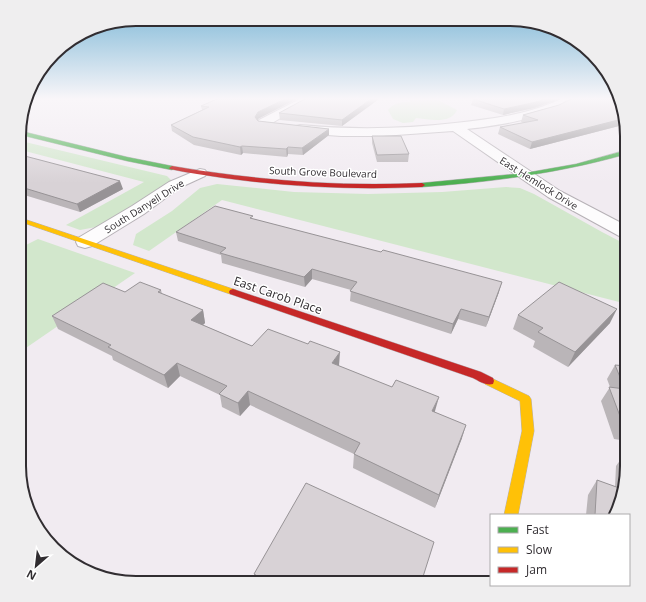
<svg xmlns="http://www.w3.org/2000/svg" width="646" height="602" viewBox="0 0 646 602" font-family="'Open Sans',sans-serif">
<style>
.green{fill:#d2e7cc}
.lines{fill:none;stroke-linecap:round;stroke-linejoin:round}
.street-casing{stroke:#b6b1b6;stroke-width:2}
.fast-casing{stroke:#b6b1b6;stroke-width:1}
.slow-casing{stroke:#b6b1b6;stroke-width:1}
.jam-casing{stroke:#b6b1b6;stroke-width:1}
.street{fill:#fdfcfd;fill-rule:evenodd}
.fast{fill:#4caf50;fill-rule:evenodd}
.slow{fill:#ffc107;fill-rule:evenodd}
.jam{fill:#c62828;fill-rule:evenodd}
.wall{fill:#bab5b8}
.shaded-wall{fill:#979396}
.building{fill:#d8d2d6;stroke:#979396}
.labels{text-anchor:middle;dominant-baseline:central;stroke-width:3;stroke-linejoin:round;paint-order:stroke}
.far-street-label{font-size:10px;fill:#312d31;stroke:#fff}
.street-label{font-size:12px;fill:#312d31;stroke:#fff}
.rim{fill:none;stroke:#312d31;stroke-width:2}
</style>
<rect width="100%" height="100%" fill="#f1ebf1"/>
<g class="green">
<path d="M410 99H436L457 110C450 125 429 119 416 118L413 122 403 123 393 119 388 110C393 103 401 102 410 102Z"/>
<polygon points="21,141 167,176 173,182 107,225 80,230 66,225 144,182 21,150"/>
<polygon points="217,184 294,192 368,194 442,192 506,187 520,188 534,194 602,232 627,245 627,304 222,200 149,251 133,245 136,234 172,211 200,188"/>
<polygon points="38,239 135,273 20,352 20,248"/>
</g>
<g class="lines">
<g class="street-casing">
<g id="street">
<polygon points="300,99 313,99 267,126 259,126 257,123 259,120"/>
<path d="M561 99H574C561 116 489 127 467 129L560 191 627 226V238L621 237 548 197 453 131 382 136H341L300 133 296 132 294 129 296 126 300 125C352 130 403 129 455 123 491 119 527 115 561 99Z"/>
<polygon points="200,169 205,170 207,173 205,176 179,188 144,214 92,246 85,248 78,246 76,242 78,238 132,206 169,182"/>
</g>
</g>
<g class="fast-casing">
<g id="fast">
<polygon points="21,131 127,157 172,166 175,168 172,170 127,161 21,135"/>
<path d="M627 150V154C560 173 492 182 422 187L419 185 422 183 525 173 576 164Z"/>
</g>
</g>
<g class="slow-casing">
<g id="slow">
<polygon points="21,218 236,290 237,292 236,294 230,294 21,222"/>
<polygon points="489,377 529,396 531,399 534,431 518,515 504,515 522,431 520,401 485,384 484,381 485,378"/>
</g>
</g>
<g class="jam-casing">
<g id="jam">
<path d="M172 166C255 180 338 187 422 183L425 185 422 187C356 190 290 187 224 178 206 175 188 173 170 169L169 168Z"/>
<path d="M233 289 481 372 493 378 494 381 493 384C486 386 479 381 473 378L230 294 229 292 230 290Z"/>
</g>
</g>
<use href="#street" class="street"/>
<use href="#fast" class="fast"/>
<use href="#slow" class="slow"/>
<use href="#jam" class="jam"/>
</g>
<g class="wall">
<polygon points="217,99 258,119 258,121 329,129 329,135 303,155 288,154 287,157 243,153 241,155 194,145 172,131 171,125 202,110 201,106"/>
<polygon points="305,99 379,99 342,126 280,120 279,113"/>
<polygon points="473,99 564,99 560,99 534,108 503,115 471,105"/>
<polygon points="620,99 624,117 622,119 619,126 530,149 498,134 500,127 524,123 521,122 523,115 559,105"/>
<polygon points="372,136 409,154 408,162 377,162 372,143"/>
<polygon points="21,155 123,189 80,212 21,194"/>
<polygon points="254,219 499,292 486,327 458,319 451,334 350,301 351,290 312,279 305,287 222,263 221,255 178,241 176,232"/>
<polygon points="161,290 162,294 203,310 205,323 203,325 252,346 339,366 435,411 435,412 462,438 435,508 353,468 354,454 250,405 240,416 222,407 220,395 180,376 168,388 113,360 112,356 58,329 52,316 125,292"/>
<polygon points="518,315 610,323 568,367 533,347 535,341 513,329"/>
<polygon points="615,365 627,366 627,441 614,439 601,401 610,387 607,379"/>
<polygon points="626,452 627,466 616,515 586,515 588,495 597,480 615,487 616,466"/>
<polygon points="254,574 421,583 256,583"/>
</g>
<g class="shaded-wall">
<polygon points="285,99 297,99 258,119 256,124 255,117 258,112"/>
<polygon points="371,99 379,99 342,126 342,120"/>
<polygon points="545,99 564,99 560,99 534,108 503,115 504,109"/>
<polygon points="623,113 624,117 622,119 619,126 530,149 532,142"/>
<polygon points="329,129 329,135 303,155 302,148"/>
<polygon points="242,146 243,153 241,155 240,147"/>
<polygon points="288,147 288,154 287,157 286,149"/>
<polygon points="120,181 123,189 80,212 77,204"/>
<polygon points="312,269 312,279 305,287 304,277"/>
<polygon points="502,282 499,292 486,327 489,317"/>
<polygon points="461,309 458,319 451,334 453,324"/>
<polygon points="617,309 610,323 568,367 575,352"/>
<polygon points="203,310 205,323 194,333 191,320"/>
<polygon points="340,352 339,366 332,363"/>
<polygon points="177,363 180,376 168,388 164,375"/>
<polygon points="248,391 250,405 240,416 238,403"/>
<polygon points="439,397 435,411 429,424 432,411"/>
<polygon points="466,425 462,438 435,508 439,495"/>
</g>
<g class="building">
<polygon points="217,99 285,99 258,112 255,117 258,121 329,129 302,148 288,147 286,149 242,146 240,147 193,137 171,125 209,107 201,106"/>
<polygon points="305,99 371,99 342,120 279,113"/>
<polygon points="473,99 545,99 536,102 504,109"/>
<polygon points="571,99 620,99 623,113 621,115 622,119 532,142 500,127 538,120 523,115 559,105"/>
<polygon points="372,136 401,136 409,154 377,155"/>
<polygon points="21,155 120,181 77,204 21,187"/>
<polygon points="215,206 253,216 250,218 381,252 383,250 502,282 489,317 461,309 453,324 350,291 357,282 312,269 304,277 220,253 226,248 176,232"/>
<polygon points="140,282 161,290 158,292 203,310 191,320 252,346 268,329 308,344 310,341 340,352 332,363 392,387 396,380 439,397 432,411 466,425 439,495 354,454 360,443 248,391 238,403 219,394 227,386 177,363 164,375 108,347 111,345 52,316 103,283 125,292"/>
<polygon points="559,282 617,309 575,352 538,332 543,328 518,315"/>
<polygon points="615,365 627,366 627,424 623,424 609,387 625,389"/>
<polygon points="626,452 627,452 627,466 626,471"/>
<polygon points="597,480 622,489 616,515 595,515"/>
<polygon points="306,483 434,542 421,583 378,583 374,581 374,583 262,583 264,580 254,574"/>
</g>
<linearGradient id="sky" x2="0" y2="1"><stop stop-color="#7ab6d6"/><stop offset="0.54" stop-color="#f9f6f9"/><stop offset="1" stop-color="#f9f6f9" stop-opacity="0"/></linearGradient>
<rect width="646" height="183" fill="url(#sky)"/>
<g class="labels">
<g class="far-street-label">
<text transform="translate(323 172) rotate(2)">South Grove Boulevard</text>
<text transform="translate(539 183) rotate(32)">East Hemlock Drive</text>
<text transform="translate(144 206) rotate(-32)">South Danyell Drive</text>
</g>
<g class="street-label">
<text transform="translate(278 295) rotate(19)">East Carob Place</text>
</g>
</g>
<path d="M0 0H646V602H0ZM136 26H510A110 110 0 0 1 620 136V466A110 110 0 0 1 510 576H136A110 110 0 0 1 26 466V136A110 110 0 0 1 136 26Z" fill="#efeeef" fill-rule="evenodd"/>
<path class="rim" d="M136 26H510A110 110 0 0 1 620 136V466A110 110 0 0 1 510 576H136A110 110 0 0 1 26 466V136A110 110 0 0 1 136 26Z"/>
<rect x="490" y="514" width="140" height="72" fill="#ffffff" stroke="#adabad"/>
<rect x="498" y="527" width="20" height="6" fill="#4caf50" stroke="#adabad"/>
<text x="526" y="534" font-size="12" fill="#312d31">Fast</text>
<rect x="498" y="547" width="20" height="6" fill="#ffc107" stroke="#adabad"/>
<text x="526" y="554" font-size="12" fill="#312d31">Slow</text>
<rect x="498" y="567" width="20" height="6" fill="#c62828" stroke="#adabad"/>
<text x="526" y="574" font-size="12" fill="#312d31">Jam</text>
<g transform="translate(36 566) rotate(208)" stroke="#ffffff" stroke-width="3" paint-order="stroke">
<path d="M0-3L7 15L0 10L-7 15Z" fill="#312d31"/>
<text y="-6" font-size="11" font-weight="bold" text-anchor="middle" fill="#312d31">N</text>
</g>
</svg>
